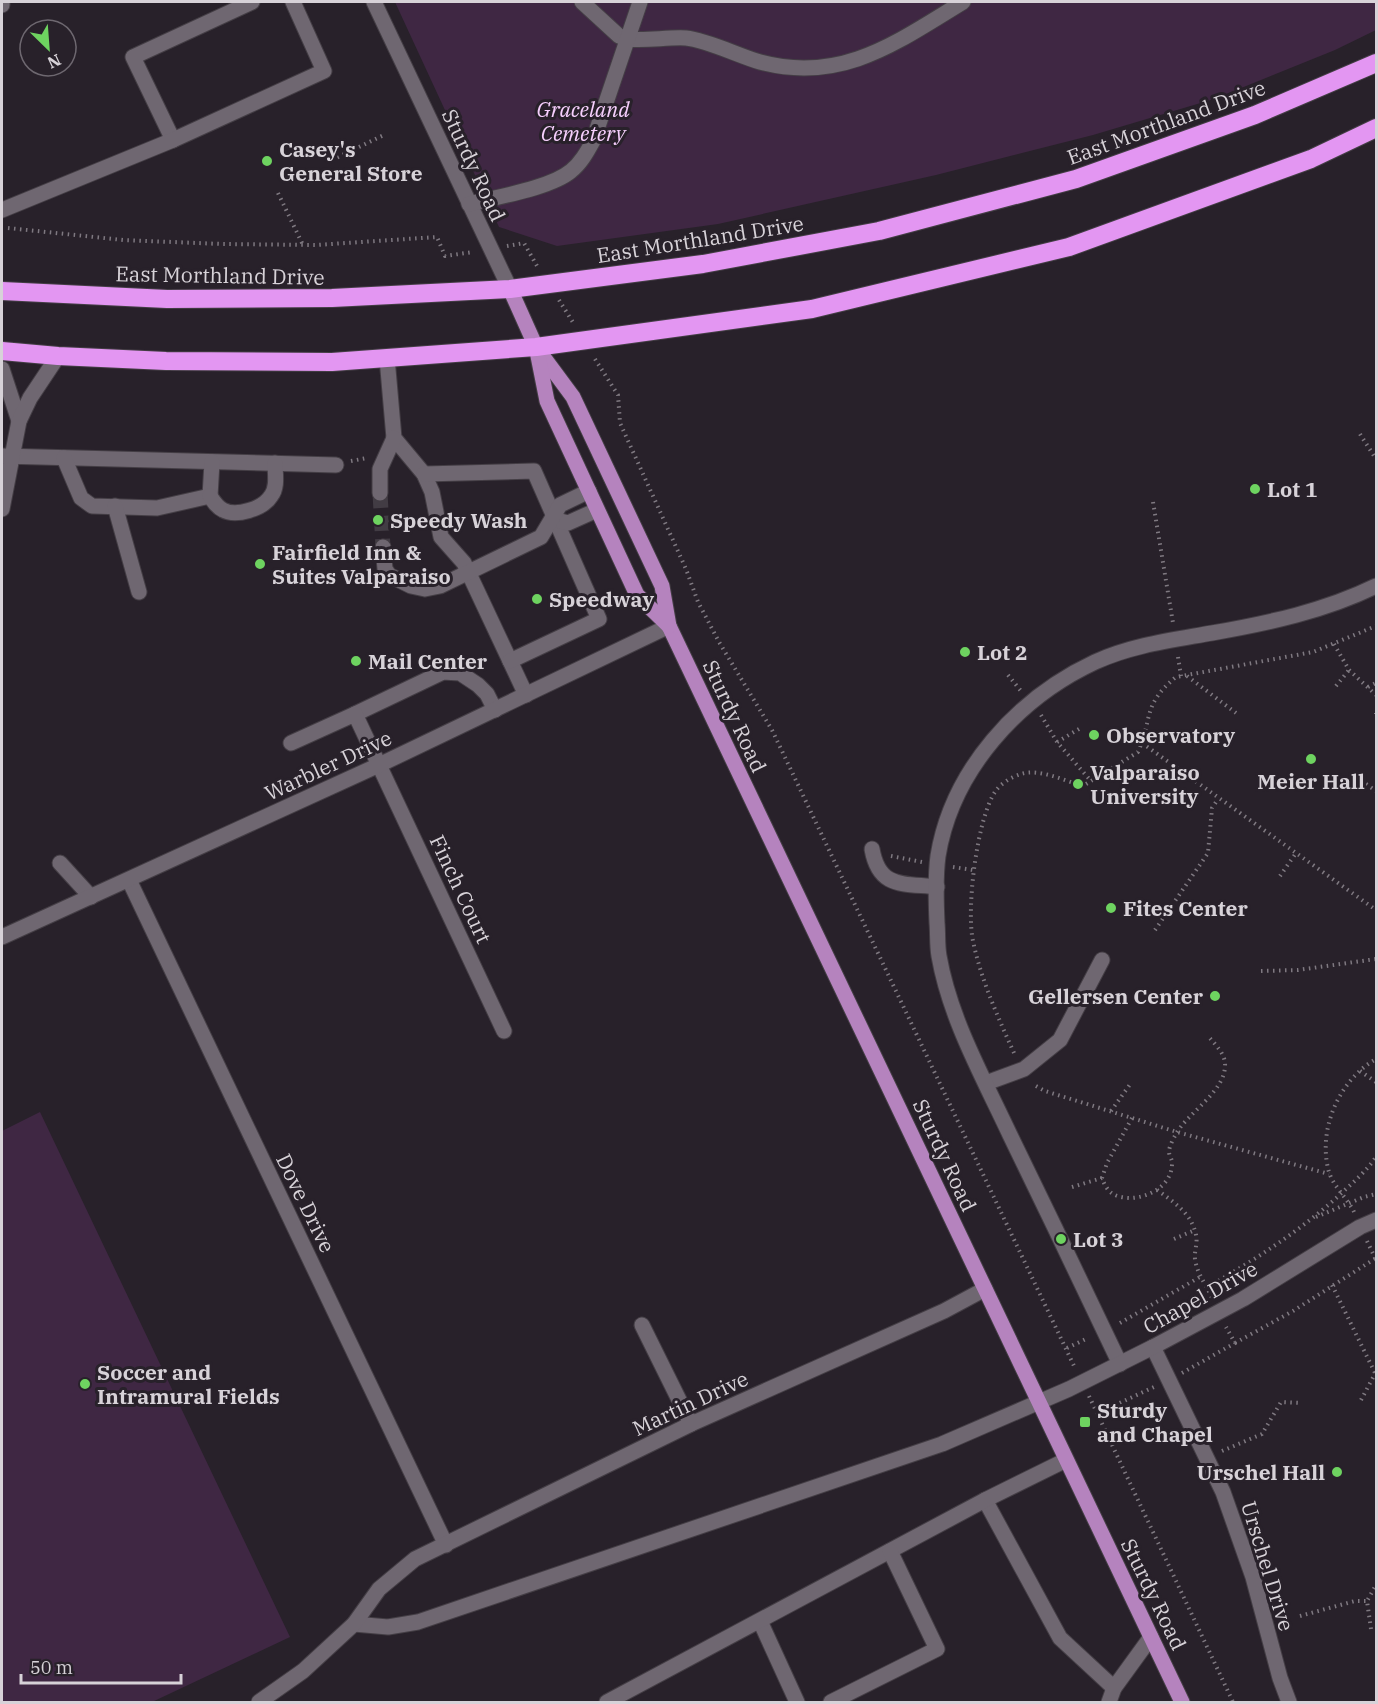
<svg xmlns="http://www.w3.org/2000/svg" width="1378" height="1704" viewBox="0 0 1378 1704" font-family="'IBM Plex Serif',serif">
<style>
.green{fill:#3f2743}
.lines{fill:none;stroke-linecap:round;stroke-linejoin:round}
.minor-tunnel{stroke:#423c44;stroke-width:15;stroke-dasharray:15 8;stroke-linecap:butt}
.minor-casing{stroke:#443e45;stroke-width:17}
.major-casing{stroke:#443e45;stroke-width:17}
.highway-casing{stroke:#443e45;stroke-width:20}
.path{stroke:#7f7981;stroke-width:4;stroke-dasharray:1.5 4.5;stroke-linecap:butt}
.minor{stroke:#6f6771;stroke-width:15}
.major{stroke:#b583be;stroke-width:15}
.highway{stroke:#e396f2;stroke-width:18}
.poi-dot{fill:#6ed360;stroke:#28212a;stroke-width:2}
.labels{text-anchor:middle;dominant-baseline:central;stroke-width:6;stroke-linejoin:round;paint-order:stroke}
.park-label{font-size:21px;font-style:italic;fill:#f7d0fe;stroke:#28212a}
.street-label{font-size:21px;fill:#d7d2d8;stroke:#28212a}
.poi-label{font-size:21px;font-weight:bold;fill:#d7d2d8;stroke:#28212a;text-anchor:start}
</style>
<rect width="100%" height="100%" fill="#28212a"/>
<g class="green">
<polygon points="395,2 1376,2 1376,30 1335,50 1214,99 1093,135 936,175 718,224 557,246 499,227"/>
<polygon points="40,1112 290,1637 152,1702 2,1702 2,1131"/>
</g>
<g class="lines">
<polyline class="minor-tunnel" points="380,493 383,547"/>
<g class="minor-casing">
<g id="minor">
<polyline points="374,2 510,289"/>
<path d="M582 2 619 36 627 39C647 41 667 37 686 38 707 40 739 56 760 62 842 84 897 42 963 2"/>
<polyline points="2,5 2,2"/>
<polyline points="173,140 133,57 252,2"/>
<path d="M469 204C496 197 551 188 571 171 581 163 587 152 593 141L640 2"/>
<polyline points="2,210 173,140 324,71 293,2"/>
<polyline points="387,358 394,438 424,474 432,492 441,537 464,563 526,695"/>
<polyline points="2,369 19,421"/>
<polyline points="2,456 336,465"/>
<polyline points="64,458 81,498 92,506 157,508 210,496 212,462"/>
<polyline points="424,474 534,471 599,619 510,661"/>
<polyline points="380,493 380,469 394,438"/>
<path d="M210 496C214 502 217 507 223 510 236 517 263 509 271 496 278 487 275 474 275 463"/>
<polyline points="115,506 139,592"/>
<polyline points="2,509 19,421 30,398 58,356"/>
<polyline points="553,519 568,523 597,510"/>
<polyline points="383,547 385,569 389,575 411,586 425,589 440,586 541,537 560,505 589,491"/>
<polyline points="355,714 443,672 460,673 478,685 487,694 495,710"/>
<polyline points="291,743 355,714 504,1031"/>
<path d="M872 849C879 889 903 883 937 887"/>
<polyline points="60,863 91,897"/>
<polyline points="129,880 446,1545"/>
<polyline points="2,937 379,765 669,626"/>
<polyline points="986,1083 1024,1069 1060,1040 1102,960"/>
<polyline points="642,1325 691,1424"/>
<polyline points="1153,1347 1223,1492 1253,1577 1280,1678 1289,1702"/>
<path d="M1120 1364C1084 1288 1047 1211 1010 1135 983 1077 950 1019 939 956 937 945 938 934 937 923 936 901 935 878 938 856 952 770 1018 698 1095 662 1132 645 1173 640 1212 633 1269 623 1325 611 1376 586"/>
<polyline points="985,1500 1060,1638 1114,1688"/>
<polyline points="760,1621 797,1702"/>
<polyline points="354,1624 388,1627 418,1622 942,1444 1069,1389 1153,1347 1243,1299 1360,1227 1376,1220"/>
<polyline points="259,1702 303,1671 354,1624 379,1589 415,1559 691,1424 944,1311 985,1289"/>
<polyline points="607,1702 985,1500 1066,1460"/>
<polyline points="831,1702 937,1649 890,1551"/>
<polyline points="1109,1702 1114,1688 1151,1637"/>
</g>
</g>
<g class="major-casing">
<g id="major">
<polyline points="510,289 536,347 573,397 662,586 669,626 1182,1702"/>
<polyline points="537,351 547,401 637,595 669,626"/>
</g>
</g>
<g class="highway-casing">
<g id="highway">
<polyline points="2,291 167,299 332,298 510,289 703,264 879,231 1076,179 1255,115 1376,63"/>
<polyline points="2,351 58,356 166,361 332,362 536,347 812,309 1069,247 1311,159 1376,128"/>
</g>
</g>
<g class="path">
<polyline points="332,160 386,134"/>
<polyline points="278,193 303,245"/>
<polyline points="8,228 123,240 222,244 316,245 437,237 445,256 473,252"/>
<polyline points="507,246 524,243 537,266"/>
<polyline points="559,300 574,324"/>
<polyline points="595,359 618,395 620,423 686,569 698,602 719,642 772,730 1075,1368"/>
<polyline points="1360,434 1376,459"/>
<polyline points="351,461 367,458"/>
<polyline points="1153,502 1173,623"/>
<polyline points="1334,644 1349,670 1376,695"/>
<polyline points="1178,657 1181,676"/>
<polyline points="1008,675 1021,691"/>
<polyline points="1187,676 1236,713"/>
<polyline points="1336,686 1349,670"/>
<polyline points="1368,687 1376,683"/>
<polyline points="1376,714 1376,713"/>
<polyline points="1041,715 1057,742"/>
<polyline points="1079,729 1057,742 1091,781"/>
<polyline points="1142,743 1376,910"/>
<polyline points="1366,784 1376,791"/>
<polyline points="891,856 922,862"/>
<polyline points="953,867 973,870"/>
<polyline points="1280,876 1296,853"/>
<polyline points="1155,930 1208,853 1212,808 1218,799"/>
<polyline points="1261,971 1298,970 1376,959"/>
<path d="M1014 1053C998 1017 981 980 973 941 966 909 977 819 995 792 1000 784 1011 777 1021 774 1039 768 1065 781 1083 786L1138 752C1153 718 1142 705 1176 677L1313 652 1376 626"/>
<polyline points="1360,1071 1376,1082"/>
<polyline points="1036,1086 1045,1091 1177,1132 1329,1174"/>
<polyline points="1111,1111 1131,1083"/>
<path d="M1132 1118 1107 1163 1102 1178C1107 1192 1113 1197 1129 1198 1148 1198 1171 1186 1172 1165 1173 1160 1169 1156 1169 1152 1169 1147 1173 1139 1176 1134 1187 1113 1227 1091 1225 1063 1224 1053 1215 1044 1208 1036"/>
<polyline points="1072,1187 1102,1178"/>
<path d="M1157 1190C1174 1202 1192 1214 1196 1235 1198 1243 1194 1251 1195 1259 1197 1274 1206 1284 1212 1298"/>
<path d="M1354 1212C1348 1199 1333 1186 1329 1172 1317 1130 1339 1080 1376 1059"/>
<polyline points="1316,1217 1364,1197 1376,1194"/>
<polyline points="1174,1239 1195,1230"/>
<polyline points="1367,1241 1376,1260"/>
<polyline points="1332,1285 1376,1375"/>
<path d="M1208 1287C1254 1260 1294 1235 1334 1200 1349 1186 1365 1173 1376 1157"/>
<polyline points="1120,1323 1200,1277"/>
<polyline points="1235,1343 1293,1311 1376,1258"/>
<polyline points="1067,1348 1088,1338"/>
<polyline points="1182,1373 1235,1343 1226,1327"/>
<polyline points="1089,1396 1233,1702"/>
<polyline points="1361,1400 1376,1372"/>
<polyline points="1098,1413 1154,1387"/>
<polyline points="1222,1451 1262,1434 1281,1402 1302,1403"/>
<polyline points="1300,1616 1355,1601 1367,1601"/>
<polyline points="1371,1629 1367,1601 1376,1585"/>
</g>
<use href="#minor" class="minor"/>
<use href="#major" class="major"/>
<use href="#highway" class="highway"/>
</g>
<g class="poi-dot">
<circle cx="267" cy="161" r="6"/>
<circle cx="1255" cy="489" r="6"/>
<circle cx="378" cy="520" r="6"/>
<circle cx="260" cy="564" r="6"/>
<circle cx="537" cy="599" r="6"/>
<circle cx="965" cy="652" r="6"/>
<circle cx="356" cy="661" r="6"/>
<circle cx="1094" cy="735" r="6"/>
<circle cx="1311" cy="759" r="6"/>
<circle cx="1078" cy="784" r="6"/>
<circle cx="1111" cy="908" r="6"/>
<circle cx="1215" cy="996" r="6"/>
<circle cx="1061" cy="1239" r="6"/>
<circle cx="85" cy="1384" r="6"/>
<rect x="1079" y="1416" width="12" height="12" rx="3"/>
<circle cx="1337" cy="1472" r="6"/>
</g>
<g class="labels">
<g class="park-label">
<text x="583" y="109">Graceland<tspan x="583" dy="24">Cemetery</tspan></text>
</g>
<g class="street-label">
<text transform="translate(1166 122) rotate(-20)">East Morthland Drive</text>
<text transform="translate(474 165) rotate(65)">Sturdy Road</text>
<text transform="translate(700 239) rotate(-9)">East Morthland Drive</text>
<text transform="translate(220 275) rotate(1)">East Morthland Drive</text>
<text transform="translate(735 716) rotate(65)">Sturdy Road</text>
<text transform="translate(328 765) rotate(-25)">Warbler Drive</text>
<text transform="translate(461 889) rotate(65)">Finch Court</text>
<text transform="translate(945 1155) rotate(65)">Sturdy Road</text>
<text transform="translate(306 1203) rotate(64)">Dove Drive</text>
<text transform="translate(1200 1297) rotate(-29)">Chapel Drive</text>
<text transform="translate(690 1403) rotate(-25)">Martin Drive</text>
<text transform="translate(1268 1566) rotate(73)">Urschel Drive</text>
<text transform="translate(1154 1594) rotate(64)">Sturdy Road</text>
</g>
<g class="poi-label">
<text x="279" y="149">Casey's<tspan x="279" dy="24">General Store</tspan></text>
<text x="1267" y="489">Lot 1</text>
<text x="390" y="520">Speedy Wash</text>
<text x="272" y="552">Fairfield Inn &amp;<tspan x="272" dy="24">Suites Valparaiso</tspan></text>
<text x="549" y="599">Speedway</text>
<text x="977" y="652">Lot 2</text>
<text x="368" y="661">Mail Center</text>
<text x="1106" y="735">Observatory</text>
<text x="1090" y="772">Valparaiso<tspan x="1090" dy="24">University</tspan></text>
<text x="1311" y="781" text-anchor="middle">Meier Hall</text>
<text x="1123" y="908">Fites Center</text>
<text x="1203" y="996" text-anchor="end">Gellersen Center</text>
<text x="1073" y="1239">Lot 3</text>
<text x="97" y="1372">Soccer and<tspan x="97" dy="24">Intramural Fields</tspan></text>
<text x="1097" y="1410">Sturdy<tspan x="1097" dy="24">and Chapel</tspan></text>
<text x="1325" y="1472" text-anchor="end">Urschel Hall</text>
</g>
</g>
<rect width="1378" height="1704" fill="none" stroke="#d7d2d8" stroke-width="6"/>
<g transform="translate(48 48) rotate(155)"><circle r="28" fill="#28212a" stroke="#6e6870" stroke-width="1.5"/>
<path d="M0-4.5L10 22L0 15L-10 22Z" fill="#6ed360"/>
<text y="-9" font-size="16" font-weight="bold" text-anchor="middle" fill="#d7d2d8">N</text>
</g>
<path d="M21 1674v9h160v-9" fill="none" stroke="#d7d2d8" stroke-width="3"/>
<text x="30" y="1674" font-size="18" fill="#d7d2d8" stroke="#28212a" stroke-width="4.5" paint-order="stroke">50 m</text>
</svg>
